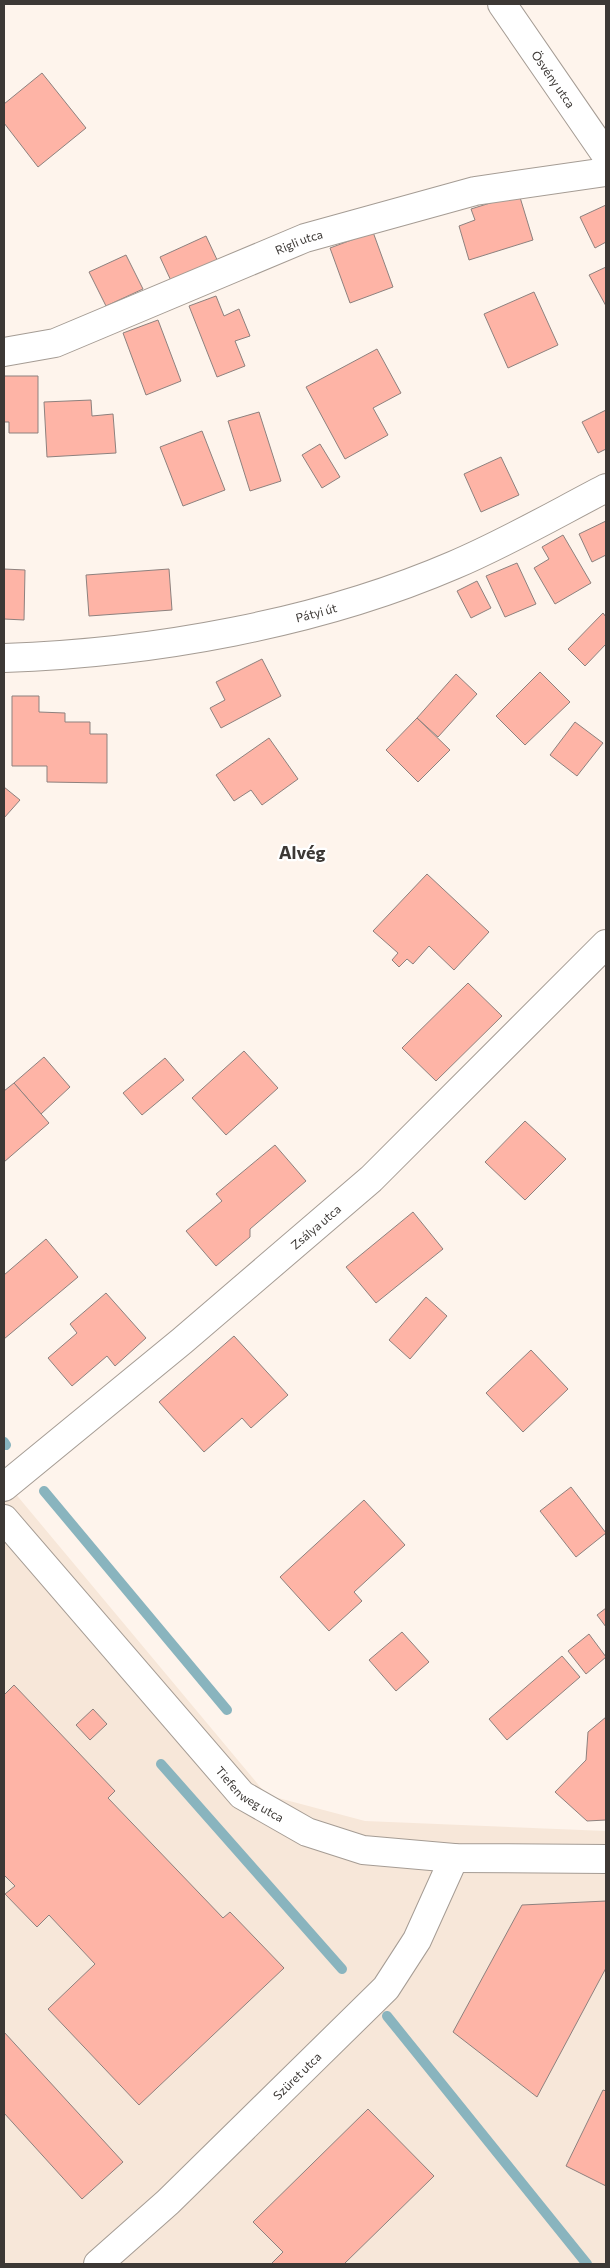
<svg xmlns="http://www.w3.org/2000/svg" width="610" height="2268" viewBox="0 0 610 2268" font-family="Commissioner,sans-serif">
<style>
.built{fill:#f7e7d9}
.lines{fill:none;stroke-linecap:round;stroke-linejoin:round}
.stream{stroke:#89b4be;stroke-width:10}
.building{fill:#feb4a6;stroke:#8d817e}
.minor-casing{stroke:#a59c94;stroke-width:30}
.major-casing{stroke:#a59c94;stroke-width:30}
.minor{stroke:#fff;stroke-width:28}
.major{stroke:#fff;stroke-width:28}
.labels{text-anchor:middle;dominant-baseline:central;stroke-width:4.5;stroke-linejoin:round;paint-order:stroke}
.street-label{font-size:12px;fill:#3c3835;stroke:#fff}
.district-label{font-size:18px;font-weight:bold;fill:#3c3835;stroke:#fff}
</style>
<rect width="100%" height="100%" fill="#fef4ec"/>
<polygon class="built" points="4,1480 267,1795 365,1821 606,1831 606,2264 4,2264"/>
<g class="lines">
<g class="stream">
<polyline points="4,1442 6,1445"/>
<polyline points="44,1491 227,1710"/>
<polyline points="161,1764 342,1969"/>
<polyline points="387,2016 587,2264"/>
</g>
</g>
<g class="building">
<polygon points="42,73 86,128 38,167 4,123 4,104"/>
<polygon points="519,194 533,240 469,260 459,226 475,220 471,209"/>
<polygon points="606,205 606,242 595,248 580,217"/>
<polygon points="373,232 393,287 350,303 330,248"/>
<polygon points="206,236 219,264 173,285 160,257"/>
<polygon points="126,255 143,289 106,306 89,272"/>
<polygon points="606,267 606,306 589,275"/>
<polygon points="534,292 558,345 508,368 484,314"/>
<polygon points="216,296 224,316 239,309 250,336 235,341 245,366 217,377 189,306"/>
<polygon points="158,320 181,381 146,395 123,333"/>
<polygon points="377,349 401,393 373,408 388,435 345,459 306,387"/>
<polygon points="4,376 38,376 38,433 9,433 9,422 4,422"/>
<polygon points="91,400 92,416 113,414 116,453 47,457 44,402"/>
<polygon points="606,410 606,449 598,453 582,422"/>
<polygon points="259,412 281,481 250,491 228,421"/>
<polygon points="202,431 225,490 183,506 160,447"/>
<polygon points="320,444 340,477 322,488 302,455"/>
<polygon points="501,457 519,495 481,512 464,474"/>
<polygon points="606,521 606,555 592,562 579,534"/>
<polygon points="563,535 591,583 555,604 534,568 549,559 542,547"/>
<polygon points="517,563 536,604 505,617 486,576"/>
<polygon points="4,569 25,570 24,620 4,619"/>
<polygon points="169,569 172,610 89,616 86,575"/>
<polygon points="477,581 491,608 471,618 457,591"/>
<polygon points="603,613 606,617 606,644 585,666 568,649"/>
<polygon points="262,659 281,696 221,728 210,708 225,700 216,682"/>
<polygon points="540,672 570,702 525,745 496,716"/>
<polygon points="456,674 477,694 438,737 417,718"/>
<polygon points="12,696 39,696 39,712 65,713 65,722 90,722 90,734 107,734 107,783 47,782 47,766 12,766"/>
<polygon points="417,718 450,750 418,782 386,750"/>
<polygon points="575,722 603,743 577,776 550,755"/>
<polygon points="269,738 298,779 262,805 251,790 234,801 216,775"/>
<polygon points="4,787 20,800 4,818"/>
<polygon points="427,874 489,932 454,970 429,946 413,964 407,959 399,967 392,960 398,953 373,931"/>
<polygon points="468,983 502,1016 436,1081 402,1048"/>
<polygon points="244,1051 278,1088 226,1135 192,1098"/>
<polygon points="44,1057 70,1087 41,1114 14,1083"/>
<polygon points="165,1058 184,1080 142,1115 123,1093"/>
<polygon points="14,1083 49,1123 4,1162 4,1091"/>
<polygon points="525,1121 566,1159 525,1200 485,1162"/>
<polygon points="275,1145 306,1181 250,1229 250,1237 216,1266 186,1231 222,1201 216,1194"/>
<polygon points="413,1212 443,1249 376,1303 346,1267"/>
<polygon points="46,1239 78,1277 4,1339 4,1275"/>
<polygon points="106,1293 146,1338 115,1366 107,1356 72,1386 48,1358 77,1333 70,1324"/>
<polygon points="426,1297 447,1316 410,1359 389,1340"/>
<polygon points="234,1336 288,1395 251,1428 242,1418 204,1452 159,1402"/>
<polygon points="531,1350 568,1389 523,1432 486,1393"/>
<polygon points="571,1487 606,1533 576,1557 540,1511"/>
<polygon points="364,1500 405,1545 354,1592 362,1601 329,1631 280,1577"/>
<polygon points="606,1608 606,1627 597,1615"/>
<polygon points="402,1632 429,1662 396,1691 369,1660"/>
<polygon points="589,1634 606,1657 586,1674 568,1651"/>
<polygon points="562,1656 580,1677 507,1740 489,1719"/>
<polygon points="14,1685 115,1791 108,1798 223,1918 230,1912 284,1968 139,2105 48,2009 95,1964 49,1915 37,1927 5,1894 15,1886 4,1875 4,1695"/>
<polygon points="93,1709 107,1724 90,1740 76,1725"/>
<polygon points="606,1717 606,1820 587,1821 555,1792 586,1760 588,1732"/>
<polygon points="606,1901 606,1968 537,2097 453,2032 522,1905"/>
<polygon points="4,2032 123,2162 82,2199 4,2113"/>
<polygon points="603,2090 606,2091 606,2186 566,2166"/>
<polygon points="368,2109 434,2176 344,2264 271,2264 283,2252 253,2222"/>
</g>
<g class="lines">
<g class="minor-casing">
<g id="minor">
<path id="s1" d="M502 4 606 155"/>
<path id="s2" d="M4 352 55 343 305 238 475 191 606 172"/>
<path id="s3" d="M4 1487 182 1341 371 1179 606 944"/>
<path id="s4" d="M4 1519 242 1795 307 1832 363 1850 454 1858 606 1859"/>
<path id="s5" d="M98 2264 168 2202 386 1988 417 1940 454 1858"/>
</g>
</g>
<g class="major-casing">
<g id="major">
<path id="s6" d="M4 658C152 653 317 624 454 565 506 543 556 514 606 488"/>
</g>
</g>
<use href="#minor" class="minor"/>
<use href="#major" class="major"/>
</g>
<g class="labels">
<g class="street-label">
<text stroke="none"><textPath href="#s1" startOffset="91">Ösvény utca</textPath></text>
<text stroke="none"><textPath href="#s2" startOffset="316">Rigli utca</textPath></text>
<text stroke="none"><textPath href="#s6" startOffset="316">Pátyi út</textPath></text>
<text stroke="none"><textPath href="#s3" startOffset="406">Zsálya utca</textPath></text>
<text stroke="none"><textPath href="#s4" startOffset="370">Tiefenweg utca</textPath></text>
<text stroke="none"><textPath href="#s5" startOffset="274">Szüret utca</textPath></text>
</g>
<g class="district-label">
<text x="302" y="852">Alvég</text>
</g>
</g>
<rect width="610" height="2268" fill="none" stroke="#3c3835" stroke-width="10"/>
</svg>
